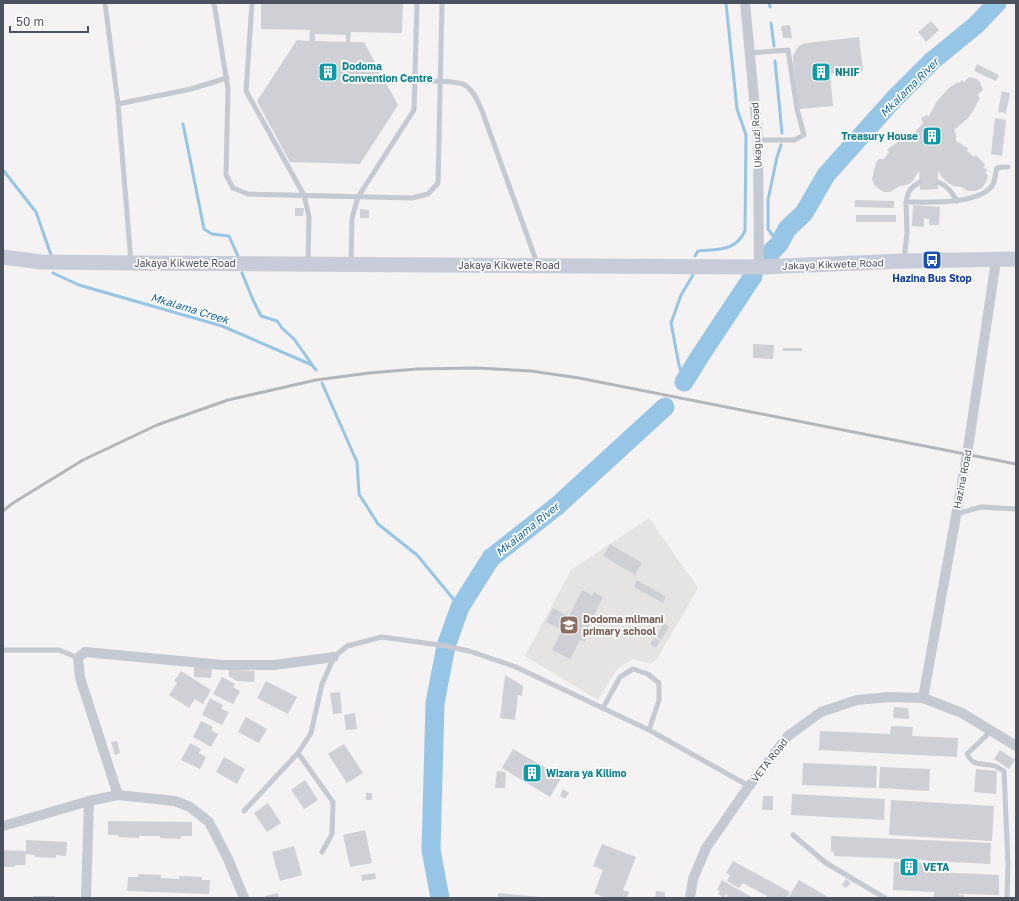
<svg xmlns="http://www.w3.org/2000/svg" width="1019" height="901" viewBox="0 0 1019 901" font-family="'Golos Text',sans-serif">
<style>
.education{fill:#e5e4e3}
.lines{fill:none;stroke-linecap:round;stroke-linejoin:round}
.stream{stroke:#97c5e5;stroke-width:3}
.river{stroke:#97c5e5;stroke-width:19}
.building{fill:#cfd0d6;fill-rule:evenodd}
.lane{stroke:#c4c9d2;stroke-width:5}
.street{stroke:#c4c9d2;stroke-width:10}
.secondary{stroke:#c7ccd8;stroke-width:15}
.rail{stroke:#b5b6bb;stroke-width:3}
.labels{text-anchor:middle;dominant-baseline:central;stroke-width:3.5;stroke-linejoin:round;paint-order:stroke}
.culture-label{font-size:10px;font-weight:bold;fill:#0d838f;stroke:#fff;text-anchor:start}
.street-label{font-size:10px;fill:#4b515e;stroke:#fff}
.transit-label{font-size:10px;font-weight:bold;fill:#164399;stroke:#fff}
.education-label{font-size:10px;font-weight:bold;fill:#785e54;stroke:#fff;text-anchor:start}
.water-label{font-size:11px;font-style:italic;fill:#1a6aa2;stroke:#fff}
</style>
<rect width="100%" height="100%" fill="#f4f2f2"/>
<polygon class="education" points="649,518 698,588 657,659 651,664 633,659 617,669 598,700 525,656 571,570"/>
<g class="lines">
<g class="stream">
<polyline points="769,3 770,7"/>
<polyline points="771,23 774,46"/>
<polyline points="775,61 782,133"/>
<polyline points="183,124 204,229 212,234 229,236 238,256"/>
<polyline points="3,170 36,212 51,255"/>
<polyline points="779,244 768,229 768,200 777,157 781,145"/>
<path d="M695 256 698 251C717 249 735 252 745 231L746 135 737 109 726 3"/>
<polyline points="53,273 79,285 222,326 312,365 316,370"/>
<polyline points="242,273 253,300 261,316 277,321 282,328 294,339 311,363"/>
<polyline points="684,382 679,365 671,323 681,295 693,275"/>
<polyline points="322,383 357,462 359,494 378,524 417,555 460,607"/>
</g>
<g class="river">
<polyline points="770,253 779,244 787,229 804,213 826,175 894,99 932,61 976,25 997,3"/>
<polyline points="684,382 700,356 753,276"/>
<polyline points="440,898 431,850 435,703 446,646 460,607 491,558 557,506 665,407"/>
</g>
</g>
<g class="building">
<path d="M261 3H403L402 33 351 32 350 42H364L398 105 360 164 290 162 257 101 297 40 309 41 310 30 261 29ZM315 34 346 35V42L315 41Z"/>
<polygon points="931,21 939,30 926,42 918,32"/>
<polygon points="790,25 792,38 783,38 781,26"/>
<polygon points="859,37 863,71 830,74 833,106 799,109 793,65 793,56 796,50 800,45 806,43"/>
<polygon points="977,64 999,75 996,81 974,71"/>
<polygon points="969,77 977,79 980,82 983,90 977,95 980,98 973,111 968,118 954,130 956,134 956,141 968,148 967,151 974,157 976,155 985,165 983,167 988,170 985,173 988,175 986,182 982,188 975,191 968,191 961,187 953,186 947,182 942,177 938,171 938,189 920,190 919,171 918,172 913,181 907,185 900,186 890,192 884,192 879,189 874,185 872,179 876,163 879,159 884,159 889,152 887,150 889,148 898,142 903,142 907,138 907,134 915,132 923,123 921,118 927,115 929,116 937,101 950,87 958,82 959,83 962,80 964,82"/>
<polygon points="1002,91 1010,93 1006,113 998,112"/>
<polygon points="995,118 1006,120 1002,156 991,154"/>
<polygon points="855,200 894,201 894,208 855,207"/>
<polygon points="913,205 940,207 939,225 929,225 929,219 924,218 924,227 912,226"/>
<polygon points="295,208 304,208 303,216 295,216"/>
<polygon points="360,209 369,210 369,218 360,218"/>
<rect x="856" y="215" width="40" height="7"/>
<polygon points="753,344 774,345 773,359 753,358"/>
<rect x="783" y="348" width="19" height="3"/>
<polygon points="610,544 642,563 635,575 603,556"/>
<polygon points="637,580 666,597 663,603 634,587"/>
<polygon points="582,590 592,595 594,592 603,597 588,626 592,628 585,642 580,640 570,659 552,650 562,630 546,622 553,608 569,616"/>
<polygon points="664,623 669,627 661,640 656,636"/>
<polygon points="654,638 660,641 656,648 650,644"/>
<polygon points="194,666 212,666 211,678 194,677"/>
<polygon points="229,670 255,671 254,682 237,681 229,676"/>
<polygon points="181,671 211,690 203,704 195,699 189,708 169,695 177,683 174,681"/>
<polygon points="505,675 523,686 522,696 518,695 515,720 500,718"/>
<polygon points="222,677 235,684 233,687 240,691 233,704 213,694"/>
<polygon points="266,681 297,697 288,714 257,698"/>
<polygon points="340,692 342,713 333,714 330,693"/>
<polygon points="210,698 223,705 221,709 229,712 222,725 202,715"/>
<polygon points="894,707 908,708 909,719 893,718"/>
<polygon points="355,713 357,729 346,730 344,715"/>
<polygon points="246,717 267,729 259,743 238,732"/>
<polygon points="201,721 213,727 211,730 218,734 211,747 193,737"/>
<polygon points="891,726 913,727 912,736 958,738 957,757 819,750 820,731 890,734"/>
<polygon points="117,741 120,753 115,755 111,742"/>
<polygon points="190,743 201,749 199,753 206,757 200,769 181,760"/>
<polygon points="344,744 363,773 347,783 328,754"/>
<polygon points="513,749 562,777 550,797 502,768"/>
<polygon points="1000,750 1015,760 1009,769 994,759"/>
<polygon points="224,757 245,769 237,784 216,772"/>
<polygon points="803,763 877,766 876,788 802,785"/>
<polygon points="880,767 930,769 929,791 879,788"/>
<polygon points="976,769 997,771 996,794 974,792"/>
<polygon points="497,771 506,772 505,788 495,788"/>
<polygon points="305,780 318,800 304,809 291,790"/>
<polygon points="563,789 569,793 565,799 560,796"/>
<rect x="366" y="793" width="6" height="7"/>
<polygon points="792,794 885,799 884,820 791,815"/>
<polygon points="763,796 773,796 773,810 762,810"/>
<polygon points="891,800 994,806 992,841 889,835"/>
<polygon points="268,803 281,823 267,832 254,813"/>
<polygon points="108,821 192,822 192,836 181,836 181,839 160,838 160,836 139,836 139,838 118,837 118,835 108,835"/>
<polygon points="365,830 372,863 350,867 343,835"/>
<polygon points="831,836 991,843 990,864 934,861 934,872 999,875 999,895 959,894 959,895 964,895 964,898 933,898 934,892 893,890 894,862 924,863 924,871 926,871 927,860 834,856 834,852 831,852"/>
<polygon points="26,840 67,842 66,856 56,855 56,858 35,857 35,855 26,854 25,865 15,865 15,867 3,867 3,850 26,851"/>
<polygon points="602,844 636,857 623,890 629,892 627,898 605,898 594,893 603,870 593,866"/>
<polygon points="294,846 302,875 280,881 272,852"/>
<polygon points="733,861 790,892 786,898 766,898 767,896 743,883 739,888 727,881 730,875 726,873"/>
<polygon points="375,873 376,879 362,881 361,875"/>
<polygon points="138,874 161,875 161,878 179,879 179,876 202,877 202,880 210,880 209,894 127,891 128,877 138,877"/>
<polygon points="846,879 851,883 846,888 842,885"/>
<polygon points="722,880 753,898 726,898 728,895 726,894 724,898 718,894 720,891 717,889"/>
<polygon points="799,880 828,897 827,898 788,898"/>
<polygon points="656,891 665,892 665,898 655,898"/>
<polygon points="278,893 279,898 266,898 265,896"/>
<polygon points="498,893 541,897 541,898 498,898"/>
<rect x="33" y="896" width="22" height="2"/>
</g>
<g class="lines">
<g class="lane">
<polyline points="105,3 118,104 131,262"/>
<polyline points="214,3 228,89 226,175 233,188 248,194 412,198 428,194 438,183 442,3"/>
<polyline points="252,3 246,91 304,195 309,217 308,263"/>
<polyline points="751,53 788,50 797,109 804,135 794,140 758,140"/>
<path d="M415 81C426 81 456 80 465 85 473 90 477 100 481 108L537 263"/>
<polyline points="118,104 191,89 227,78"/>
<path d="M938 182C948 186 951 192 957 201"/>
<path d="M906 202C908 191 910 188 920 182"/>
<path d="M904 260 907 233 906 202C928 202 977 205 992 186 995 182 995 174 997 168L1002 167H1008"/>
<polyline points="351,263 352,218 358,197 414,110 417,3"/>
<polyline points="956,514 981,507 1016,509"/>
<polyline points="3,650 59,650 78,658"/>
<polyline points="603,708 620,677 633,669 648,674 659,683 659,700 649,730"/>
<path d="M991 731 967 754C974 768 983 762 995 766 998 767 1001 770 1004 771L1008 865 1007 898"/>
<polyline points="298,753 333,802 332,834 322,852"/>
<polyline points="244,811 298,753 311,733 322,684 334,657 347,646 382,637 446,646 469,651 516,667 649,730 749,786"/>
<polyline points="793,835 826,863 885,898"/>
</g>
<g class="street">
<polyline points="745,3 758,140 759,267"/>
<polyline points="923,698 967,455 996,260"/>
<polyline points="118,795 80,678 78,658 85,652 223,665 274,665 334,657"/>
<polyline points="3,826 89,801 118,795 175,801 190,807 209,822 228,859 244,898"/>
<polyline points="86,898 89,801"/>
<polyline points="690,898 693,879 706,848 749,786 788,736 821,712 857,700 889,697 923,698 962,713 1016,746"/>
</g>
<polyline class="secondary" points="3,257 41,262 131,263 759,267 904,261 1016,259"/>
<polyline class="rail" points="3,511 13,503 83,460 157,425 228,400 316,380 369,373 417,369 476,368 531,371 579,378 1016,464"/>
</g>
<defs>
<g id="building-square" transform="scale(1)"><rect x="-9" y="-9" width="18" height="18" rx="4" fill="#0f9aa8" stroke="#fff"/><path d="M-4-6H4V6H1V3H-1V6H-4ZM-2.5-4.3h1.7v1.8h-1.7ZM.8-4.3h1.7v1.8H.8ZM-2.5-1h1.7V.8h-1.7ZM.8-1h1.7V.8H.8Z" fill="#fff"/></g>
<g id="bus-square" transform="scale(1)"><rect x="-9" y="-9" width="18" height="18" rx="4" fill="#1a4fb4" stroke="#fff"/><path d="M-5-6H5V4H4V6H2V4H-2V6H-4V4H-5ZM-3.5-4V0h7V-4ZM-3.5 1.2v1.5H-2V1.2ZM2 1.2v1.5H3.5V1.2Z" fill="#fff"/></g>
<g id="school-square" transform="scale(1)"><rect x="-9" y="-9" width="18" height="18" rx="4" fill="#8d6e63" stroke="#fff"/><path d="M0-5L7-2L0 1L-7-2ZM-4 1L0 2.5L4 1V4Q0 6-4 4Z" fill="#fff"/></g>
</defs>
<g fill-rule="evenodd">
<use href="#building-square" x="328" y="72"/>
<use href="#building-square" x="821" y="72"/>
<use href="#building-square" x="932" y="136"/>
<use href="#bus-square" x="932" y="260"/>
<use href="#school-square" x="569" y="625"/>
<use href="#building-square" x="532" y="773"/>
<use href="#building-square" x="909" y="867"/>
</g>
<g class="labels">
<g class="culture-label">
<text x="342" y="66">Dodoma<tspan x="342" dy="12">Convention Centre</tspan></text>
<text x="835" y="72">NHIF</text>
<text x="918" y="136" text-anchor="end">Treasury House</text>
<text x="546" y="773">Wizara ya Kilimo</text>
<text x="923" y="867">VETA</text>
</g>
<g class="street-label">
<text transform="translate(756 135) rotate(-93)">Ukaguzi Road</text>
<text x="185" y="263">Jakaya Kikwete Road</text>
<text transform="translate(833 264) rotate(-2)">Jakaya Kikwete Road</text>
<text x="509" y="265">Jakaya Kikwete Road</text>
<text transform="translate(962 479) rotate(-79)">Hazina Road</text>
<text transform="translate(769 760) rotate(-52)">VETA Road</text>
</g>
<g class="transit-label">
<text x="932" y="278">Hazina Bus Stop</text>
</g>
<g class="education-label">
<text x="583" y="619">Dodoma mlimani<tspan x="583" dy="12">primary school</tspan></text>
</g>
<g class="water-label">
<text transform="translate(909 87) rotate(-45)">Mkalama River</text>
<text transform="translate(190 308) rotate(17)">Mkalama Creek</text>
<text transform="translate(527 529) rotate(-39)">Mkalama River</text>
</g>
</g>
<rect width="1019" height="901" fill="none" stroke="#4b515e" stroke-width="8"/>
<path d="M10 26v6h78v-6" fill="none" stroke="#4b515e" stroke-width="2"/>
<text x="16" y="26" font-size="12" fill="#4b515e" stroke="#ffffff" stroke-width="3" paint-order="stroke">50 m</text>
</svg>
